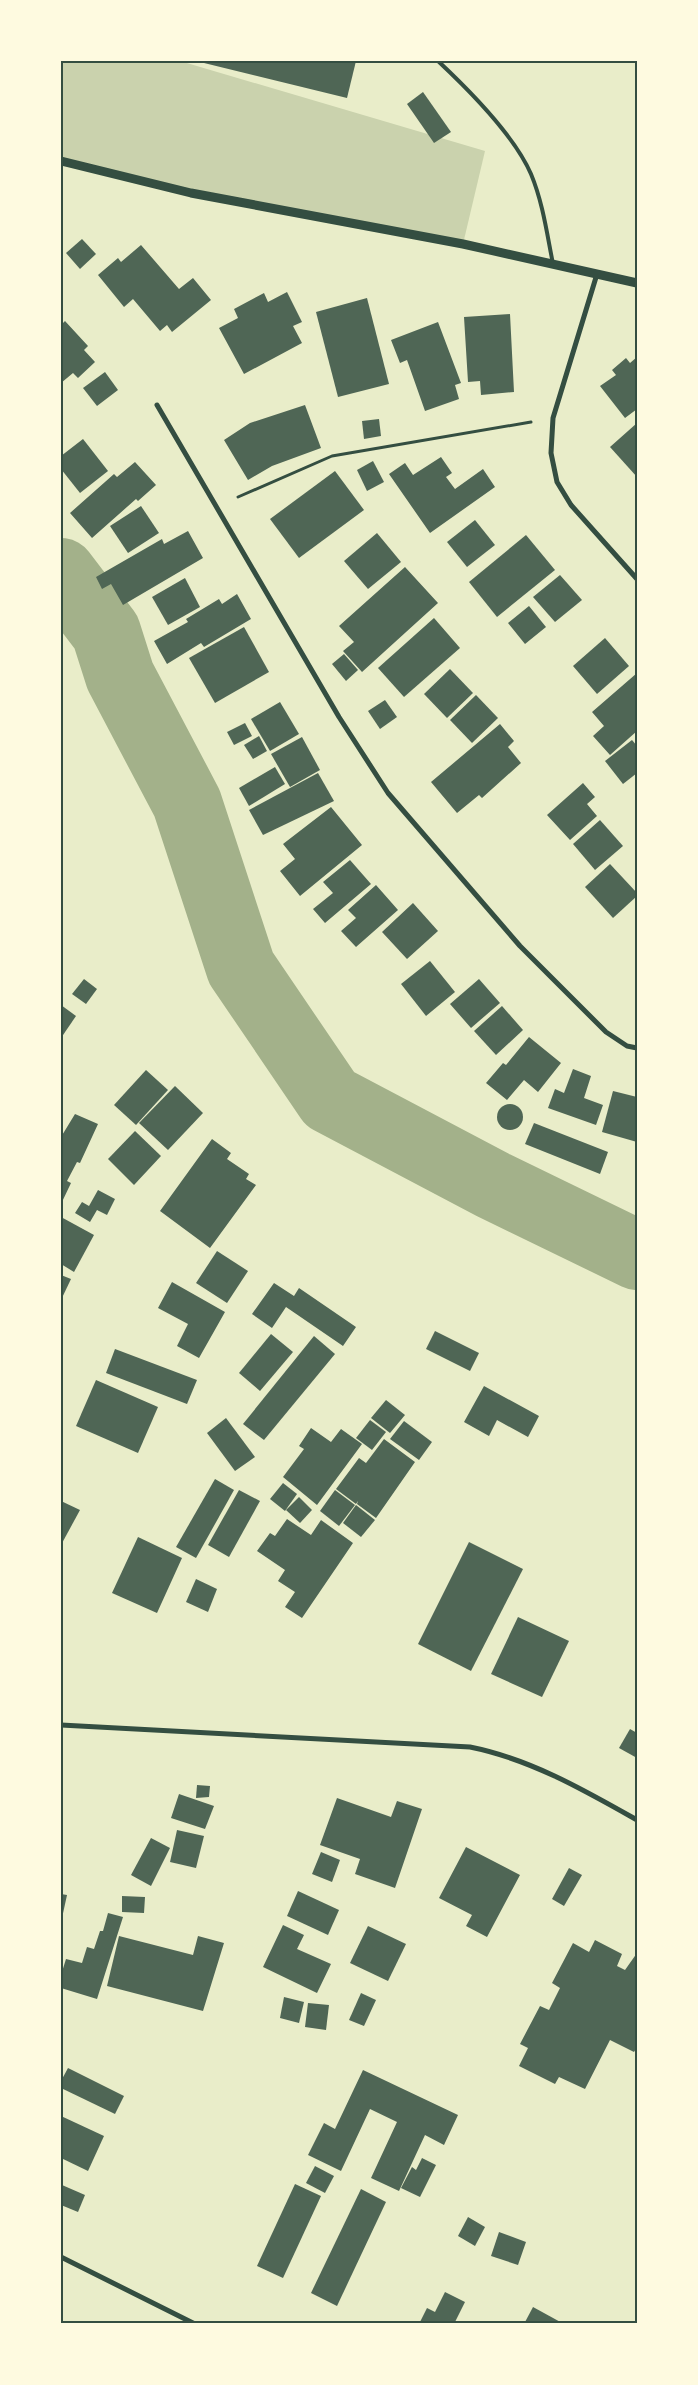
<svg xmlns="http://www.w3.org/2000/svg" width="698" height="2385" viewBox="0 0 698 2385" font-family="'Asap Condensed',sans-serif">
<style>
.green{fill:#cad2ad}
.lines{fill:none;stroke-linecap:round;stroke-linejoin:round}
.river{stroke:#a3b18a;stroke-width:70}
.building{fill:#4f6655}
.path{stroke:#344e41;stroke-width:3}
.service{stroke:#344e41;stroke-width:4}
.minor{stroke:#344e41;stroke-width:5}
.tertiary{stroke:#344e41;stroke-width:9}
.neatline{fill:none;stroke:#344e41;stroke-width:2}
</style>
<rect width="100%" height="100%" fill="#e9edc9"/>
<polygon class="green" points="61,61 180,61 485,151 463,244 194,192 61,159"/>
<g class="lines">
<polyline class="river" points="61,573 106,632 120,676 187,803 241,968 330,1099 493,1185 637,1255"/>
</g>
<g class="building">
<polygon points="205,61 356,61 347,98 204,63"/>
<polygon points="423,92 451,132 434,143 407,104"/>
<polygon points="82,239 96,254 80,269 66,253"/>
<polygon points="141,245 179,289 193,278 211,300 172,332 167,325 160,331 133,299 124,307 98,275 118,258 121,262"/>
<polygon points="287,292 302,322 293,326 302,343 244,374 219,328 238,318 234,309 264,293 268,302"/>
<polygon points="367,298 389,384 338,397 316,312"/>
<polygon points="510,314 514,392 481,395 480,381 468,382 464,317"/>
<polygon points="65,321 88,346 84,350 95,362 78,378 73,373 61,383 61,325"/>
<polygon points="438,322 461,383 455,385 459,399 425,411 407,360 400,363 391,340"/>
<polygon points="637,357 637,409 625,418 600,386 616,375 612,370 626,358 630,363"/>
<polygon points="105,372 118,390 97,406 83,388"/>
<polygon points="305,405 321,448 272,466 248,480 224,440 250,423"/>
<polygon points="379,419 381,436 364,439 362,421"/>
<polygon points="637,423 637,477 610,447"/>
<polygon points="83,439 108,471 80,493 61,469 61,456"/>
<polygon points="441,457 452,473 446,477 455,489 483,469 495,487 430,533 389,474 405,463 413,475"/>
<polygon points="373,461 384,482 367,491 357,470"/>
<polygon points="135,462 156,485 138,501 136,499 92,538 70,513 114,474 117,477"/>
<polygon points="335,471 364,510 299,558 270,519"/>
<polygon points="141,506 159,533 128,553 110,526"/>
<polygon points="475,520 495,545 467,567 447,542"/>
<polygon points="188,531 203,558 123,605 111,584 102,589 96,577 162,539 164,544"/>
<polygon points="377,533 401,562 368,589 344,561"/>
<polygon points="526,535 555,570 497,617 469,582"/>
<polygon points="405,567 438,603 362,672 343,651 354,642 339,626"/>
<polygon points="560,575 582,600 555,622 533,597"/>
<polygon points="185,578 200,607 168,625 152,597"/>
<polygon points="237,594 251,619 204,647 201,643 167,664 154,641 188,622 186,619 219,599 222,604"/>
<polygon points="529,606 546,627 525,644 508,623"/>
<polygon points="434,618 460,648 404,697 378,668"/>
<polygon points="244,627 269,672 215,703 189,658"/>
<polygon points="605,638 629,666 597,694 573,666"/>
<polygon points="344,654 358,670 346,681 332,664"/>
<polygon points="450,669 473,693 447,718 424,694"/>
<polygon points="637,673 637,731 610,755 593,736 604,726 592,712"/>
<polygon points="476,695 498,718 472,743 450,720"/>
<polygon points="385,700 397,717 380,729 368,711"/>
<polygon points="280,702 299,734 270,751 251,719"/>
<polygon points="245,723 252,736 234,745 227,732"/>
<polygon points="500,724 514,741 508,747 521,763 482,798 479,795 457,813 431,782"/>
<polygon points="259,736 267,751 253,759 244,745"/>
<polygon points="302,737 320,770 290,787 271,754"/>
<polygon points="632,740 637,746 637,773 623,784 605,761"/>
<polygon points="275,767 285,784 249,806 239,788"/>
<polygon points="318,773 334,801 263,835 249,810"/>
<polygon points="583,783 595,797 587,804 597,816 570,840 547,815"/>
<polygon points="331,807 362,845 300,896 280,871 295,859 283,844"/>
<polygon points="600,820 623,846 595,870 573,844"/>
<polygon points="350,860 371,884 325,923 313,909 333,893 323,882"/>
<polygon points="610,864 637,893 637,896 613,918 585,887"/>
<polygon points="376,885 398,910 356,947 341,931 356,918 348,910"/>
<polygon points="413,903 438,931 407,959 382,932"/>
<polygon points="430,961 455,992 426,1016 401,984"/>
<polygon points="84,979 97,989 86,1004 72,994"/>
<polygon points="479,979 500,1003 471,1028 450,1004"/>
<polygon points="61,1005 76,1016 61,1038"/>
<polygon points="502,1006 523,1030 496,1055 474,1031"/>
<polygon points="529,1037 561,1063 538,1092 524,1080 507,1100 486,1083 503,1063 506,1065"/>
<polygon points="573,1069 591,1076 584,1098 603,1105 596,1125 548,1108 555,1089 564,1093"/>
<polygon points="146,1070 168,1090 136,1125 114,1105"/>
<polygon points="175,1086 203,1113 168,1150 139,1123"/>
<polygon points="613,1091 637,1097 637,1142 602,1132"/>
<circle cx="510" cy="1117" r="13"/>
<polygon points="75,1114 98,1124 80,1163 77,1162 67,1181 71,1183 61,1204 61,1137"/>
<polygon points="534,1123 608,1152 600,1174 525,1144"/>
<polygon points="135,1131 161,1156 134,1185 108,1159"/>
<polygon points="212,1139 231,1153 227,1159 249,1174 246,1179 256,1185 210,1248 160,1211"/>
<polygon points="98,1190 115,1199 107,1215 97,1210 90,1222 75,1213 82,1202 89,1206"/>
<polygon points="61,1217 94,1235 74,1272 61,1264"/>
<polygon points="217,1251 248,1271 227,1303 196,1283"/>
<polygon points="61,1275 71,1279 61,1300"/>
<polygon points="172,1282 225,1312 199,1358 177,1346 188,1324 158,1308"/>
<polygon points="274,1283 294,1296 299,1288 356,1327 343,1346 286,1307 272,1328 252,1314"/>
<polygon points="435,1331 479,1353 470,1371 426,1349"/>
<polygon points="271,1334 293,1352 260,1391 239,1373"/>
<polygon points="314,1336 335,1354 264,1440 243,1424"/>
<polygon points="115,1349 197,1380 187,1404 106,1373"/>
<polygon points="96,1380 158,1407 138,1453 76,1426"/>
<polygon points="484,1386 539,1416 528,1437 497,1420 489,1436 464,1422"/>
<polygon points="386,1400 405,1415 390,1433 371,1418"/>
<polygon points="226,1418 255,1457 235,1471 207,1433"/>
<polygon points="370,1420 386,1432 372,1450 356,1438"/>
<polygon points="404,1421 432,1442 419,1460 390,1439"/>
<polygon points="311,1428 331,1442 341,1429 362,1444 317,1505 283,1477 304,1449 299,1446"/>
<polygon points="384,1439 415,1462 376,1518 357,1504 358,1501 356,1504 336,1489 359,1458 366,1463"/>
<polygon points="215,1479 234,1490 196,1558 176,1547"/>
<polygon points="283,1483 297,1494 285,1511 270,1499"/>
<polygon points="239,1490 260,1501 229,1557 208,1545"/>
<polygon points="335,1490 355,1505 339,1526 320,1511"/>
<polygon points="299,1497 312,1510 300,1523 286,1510"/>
<polygon points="61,1501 80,1510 61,1545"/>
<polygon points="356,1505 375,1520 361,1537 343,1523"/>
<polygon points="287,1519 311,1535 321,1520 353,1543 302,1618 285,1607 295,1592 278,1581 285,1570 257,1551 270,1533 275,1536"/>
<polygon points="138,1537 182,1558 157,1613 112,1593"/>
<polygon points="469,1542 523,1569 471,1671 418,1644"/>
<polygon points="196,1579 217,1589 208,1612 186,1602"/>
<polygon points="518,1617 569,1641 542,1697 491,1674"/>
<polygon points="630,1729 637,1733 637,1758 619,1748"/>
<polygon points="197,1785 210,1786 209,1797 196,1798"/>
<polygon points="179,1794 214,1806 205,1829 171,1818"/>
<polygon points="337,1798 391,1817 397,1801 422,1809 395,1888 355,1874 360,1859 320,1845"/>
<polygon points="177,1830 204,1836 196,1868 170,1862"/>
<polygon points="151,1838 170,1848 151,1886 131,1875"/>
<polygon points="466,1847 520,1875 487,1937 466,1926 472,1915 439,1898"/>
<polygon points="321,1852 340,1860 332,1882 312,1874"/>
<polygon points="569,1868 582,1875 564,1906 552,1899"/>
<polygon points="298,1891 339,1910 328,1935 287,1916"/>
<polygon points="61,1894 67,1895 62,1918 61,1918"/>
<polygon points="122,1896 145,1897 144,1913 122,1912"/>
<polygon points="108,1913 123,1917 97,1999 61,1988 61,1975 66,1959 82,1963 87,1947 94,1949 100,1931 103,1931"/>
<polygon points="283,1925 304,1935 297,1949 331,1964 317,1993 263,1967"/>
<polygon points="368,1926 406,1944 388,1981 350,1963"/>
<polygon points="119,1936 193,1955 198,1936 224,1943 203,2011 107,1986"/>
<polygon points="595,1940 622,1954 617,1966 625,1970 637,1953 637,2047 634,2052 610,2040 585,2089 559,2077 555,2084 519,2066 528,2048 520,2044 540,2006 549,2010 560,1988 552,1983 573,1943 589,1952"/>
<polygon points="361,1993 376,2000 364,2026 349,2020"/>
<polygon points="284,1997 304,2002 299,2023 280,2018"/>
<polygon points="308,2003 329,2005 326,2030 305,2027"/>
<polygon points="68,2068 124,2096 115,2114 61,2088 61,2081"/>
<polygon points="363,2070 458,2115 444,2145 425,2135 399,2191 371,2178 397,2122 370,2109 341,2171 308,2155 324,2123 335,2129"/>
<polygon points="61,2116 104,2136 88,2171 61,2158"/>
<polygon points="422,2158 436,2165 420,2197 401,2188 412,2167 416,2170"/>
<polygon points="315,2166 334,2176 325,2193 306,2183"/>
<polygon points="295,2184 321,2196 283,2278 257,2266"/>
<polygon points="62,2185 85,2195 78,2212 61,2205"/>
<polygon points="361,2189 386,2202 337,2306 311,2293"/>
<polygon points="468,2217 485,2227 475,2246 458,2236"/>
<polygon points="499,2232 526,2242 518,2265 491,2256"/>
<polygon points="445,2292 465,2302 454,2324 419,2324 427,2308 435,2312"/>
<polygon points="533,2307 564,2324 524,2324"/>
</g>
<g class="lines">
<polyline class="path" points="238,497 332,456 531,422"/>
<path class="service" d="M438 61C469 90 514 135 531 174 543 203 547 234 553 264"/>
<g class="minor">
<polyline points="597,274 553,418 551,453 557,482 571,505 637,579"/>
<polyline points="157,405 339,717 388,793 520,946 606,1032 627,1046 637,1048"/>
<path d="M61 1725 470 1747C530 1759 584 1790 637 1820"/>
<polyline points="61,2257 195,2324"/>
</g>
<polyline class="tertiary" points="61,161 191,193 463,244 637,283"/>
</g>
<rect width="698" height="2385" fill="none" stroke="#fefae0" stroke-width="125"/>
<rect x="62" y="62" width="574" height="2260" class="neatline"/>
</svg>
